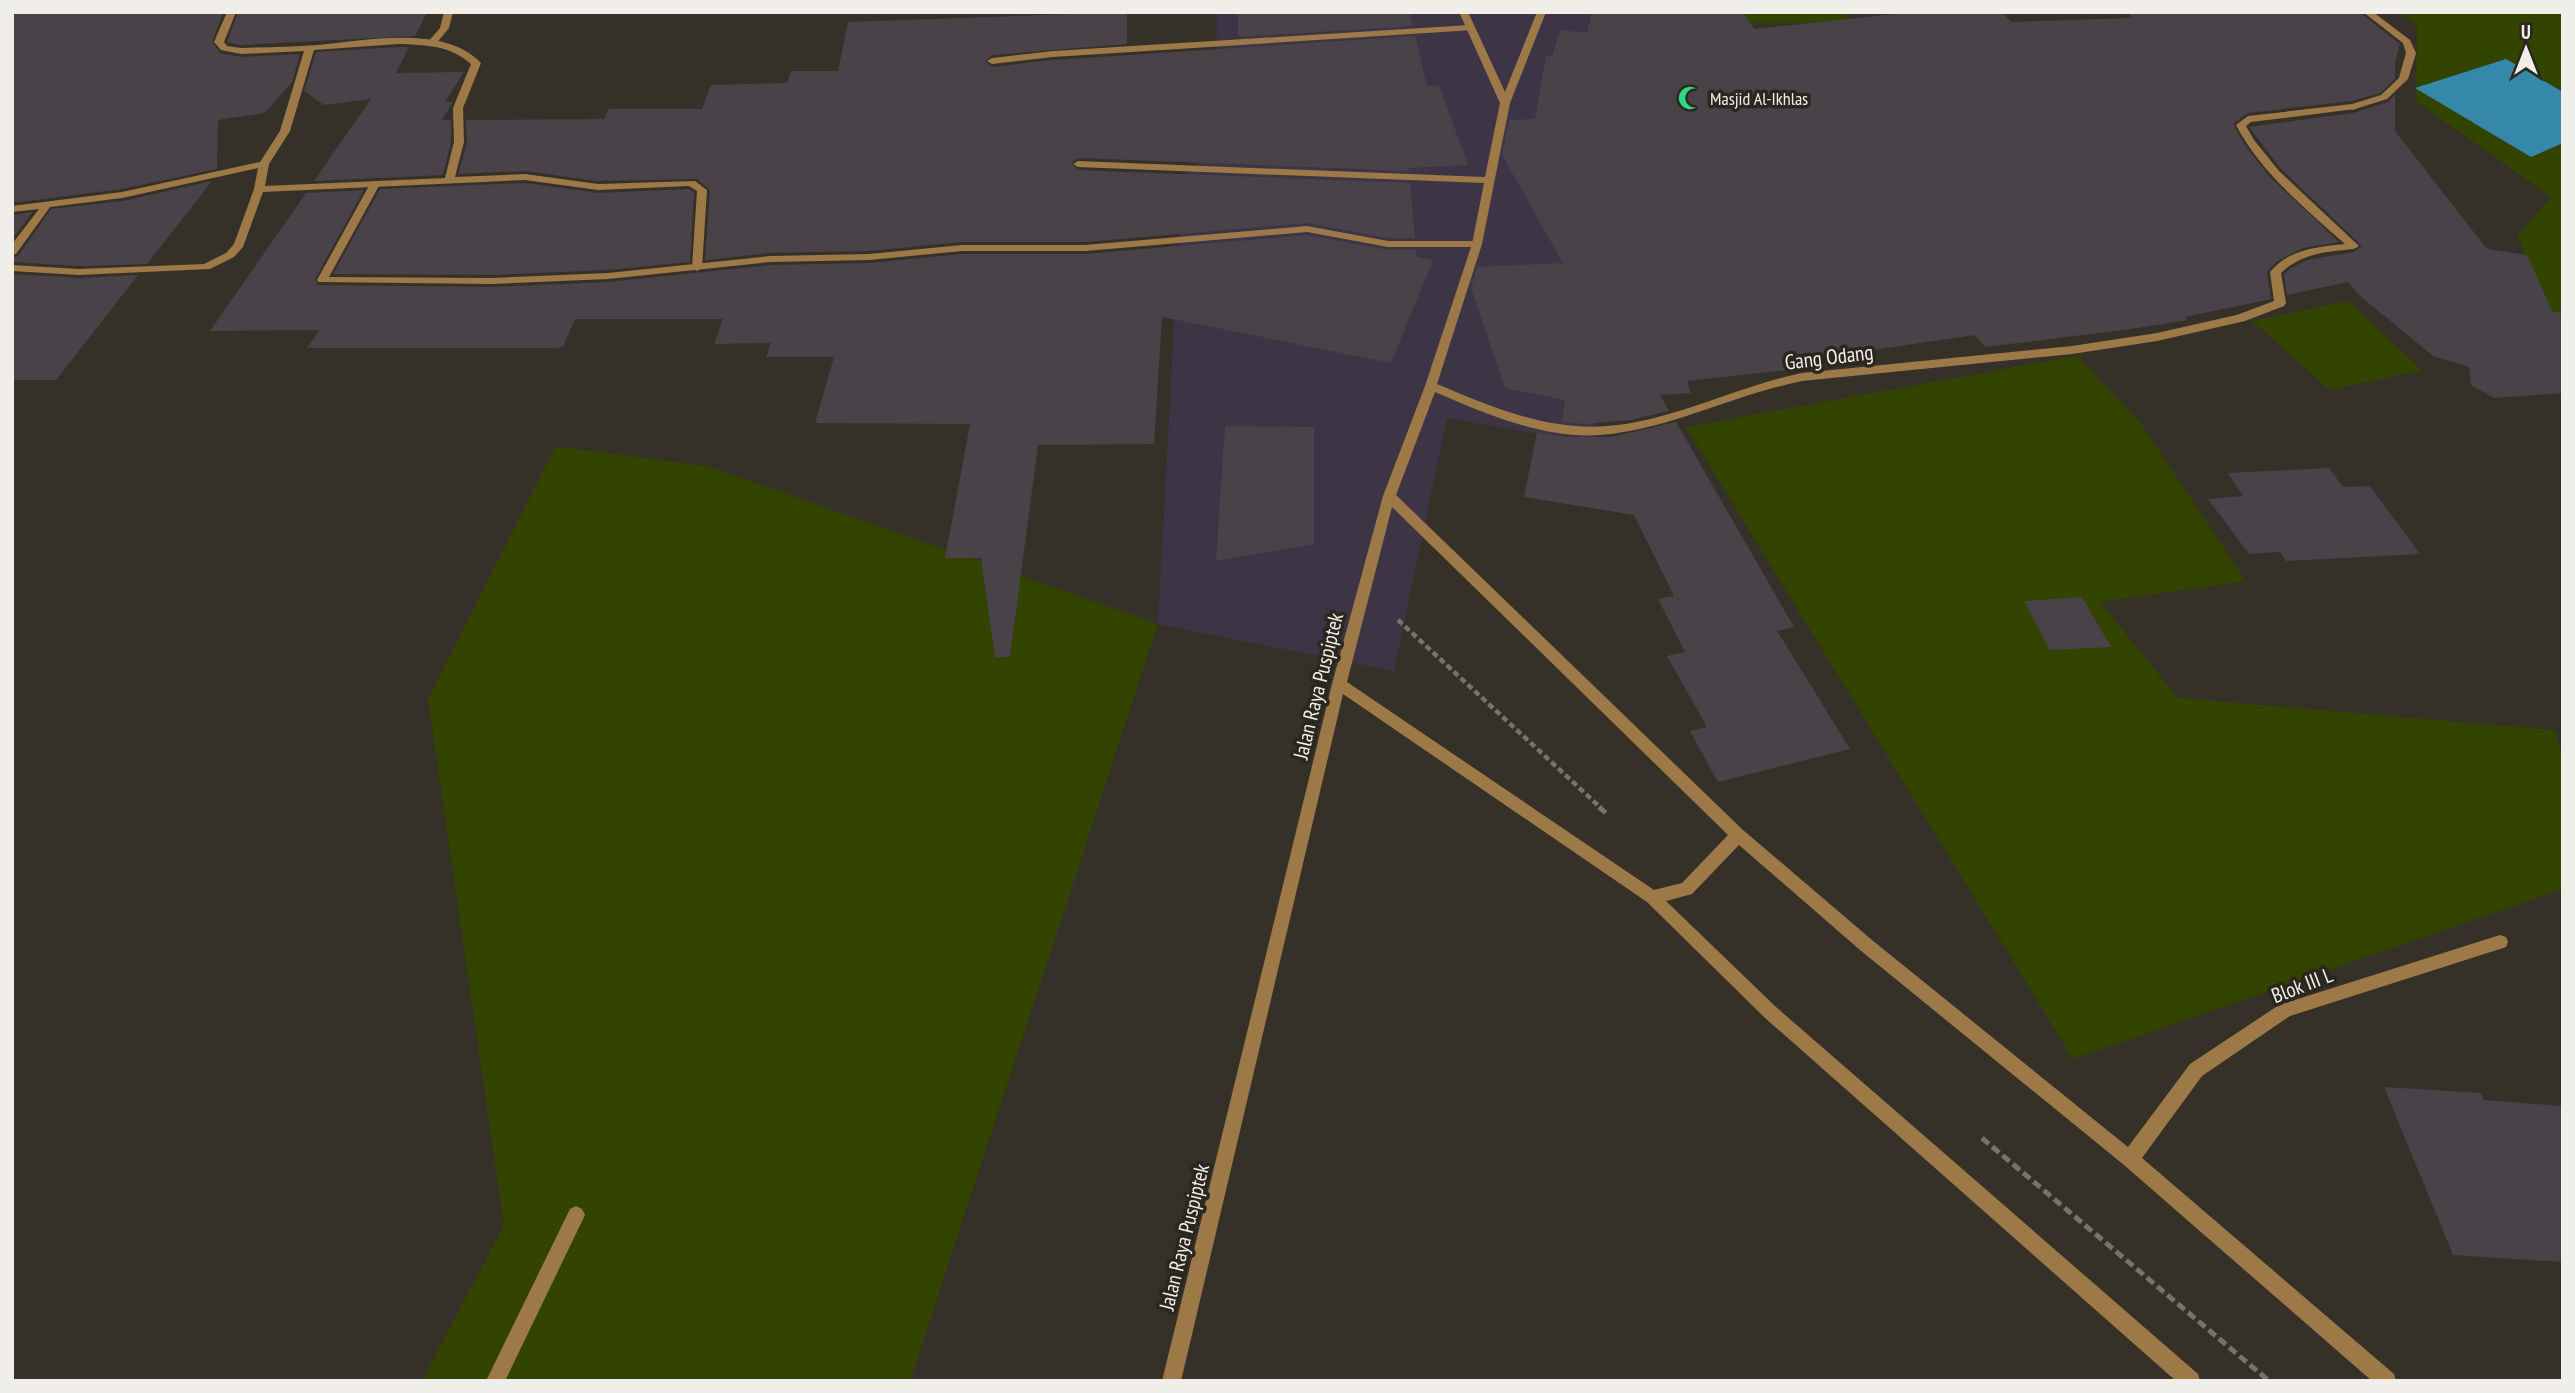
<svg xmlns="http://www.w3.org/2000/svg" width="2575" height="1393" viewBox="0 0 2575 1393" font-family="'PT Sans Narrow',sans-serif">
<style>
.commercial{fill:#3d3546}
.green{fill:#324400}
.water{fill:#3688aa}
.building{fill:#494249}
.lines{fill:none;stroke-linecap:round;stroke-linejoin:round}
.path-far1{stroke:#76736c;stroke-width:4.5;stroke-dasharray:6 3.5;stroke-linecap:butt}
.path{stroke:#76736c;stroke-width:5;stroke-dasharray:9 4.5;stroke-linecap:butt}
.service{fill:#9d7948;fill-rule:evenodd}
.minor{fill:#9d7948;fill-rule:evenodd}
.labels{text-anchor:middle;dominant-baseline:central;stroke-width:7;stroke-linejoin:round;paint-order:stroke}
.far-poi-label{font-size:18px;fill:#f0eee9;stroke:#2b271f;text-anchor:start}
.street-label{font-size:21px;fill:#f0eee9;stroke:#2b271f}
</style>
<rect width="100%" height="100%" fill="#353129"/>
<polygon class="commercial" points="1217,12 1645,12 1619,124 1594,444 1447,418 1394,671 1158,624 1180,213 1184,173 1214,151"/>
<g class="green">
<polygon points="1743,12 1843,12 1848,20 1816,23 1749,23"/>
<polygon points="2400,12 2552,12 2563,16 2563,377 2518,235 2551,197 2416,101 2417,26"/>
<polygon points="2348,301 2422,370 2330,390 2252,321"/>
<polygon points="2077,356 2141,423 2246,581 2100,602 2178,698 2555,730 2563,759 2563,889 2073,1059 1686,427"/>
<polygon points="556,446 710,467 1158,624 910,1381 422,1381 504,1225 428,699"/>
</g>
<polygon class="water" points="2506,59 2563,92 2563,143 2531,157 2415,88"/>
<g class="building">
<polygon points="12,12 224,12 212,41 220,53 241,57 300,54 292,82 265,113 218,120 217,169 122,189 12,203"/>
<polygon points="238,12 427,12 415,36 241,45 227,42"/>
<polygon points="1127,12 1127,44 992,55 985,62 992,67 1053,60 1415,36 1427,86 1439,85 1468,165 1409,168 1409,171 1078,158 1071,163 1078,170 1410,183 1415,238 1388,238 1307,223 1085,242 962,242 869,251 770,253 705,260 710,190 697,179 598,181 525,171 458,174 467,143 466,120 604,119 609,109 702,109 711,85 787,83 791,71 838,71 848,22"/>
<polygon points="1238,12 1409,12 1413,26 1238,37"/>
<polygon points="1592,12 1743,12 1754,29 1914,12 2002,12 2011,22 2132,18 2127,12 2359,12 2400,44 2395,62 2395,79 2380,93 2352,101 2248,113 2233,124 2244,144 2269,176 2339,242 2303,248 2276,262 2267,272 2271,299 2185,317 2188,320 2131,329 1985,347 1975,335 1838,355 1843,364 1687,381 1691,393 1660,395 1669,411 1631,420 1585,424 1562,422 1565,400 1505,388 1471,288 1477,267 1563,263 1502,155 1509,120 1535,119 1546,56 1552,56 1560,30 1587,33"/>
<polygon points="398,47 409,47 396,73 464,72 445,102 453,102 442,120 451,120 451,142 443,175 314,181 371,99 324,105 304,91 316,52"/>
<polygon points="2395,95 2395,131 2487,249 2527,255 2552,311 2563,314 2563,393 2494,398 2471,385 2469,367 2433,356 2359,295 2348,282 2287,295 2284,274 2291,268 2307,260 2354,252 2362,246 2281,169 2249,127 2353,113 2388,102"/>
<polygon points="212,181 147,264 79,266 12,262 12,257 18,256 51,209 123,201"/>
<polygon points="525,183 598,193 688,189 694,192 690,262 608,270 491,275 333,274 380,189"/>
<polygon points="364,190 315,279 318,285 491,287 608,282 770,265 869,263 962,254 1085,254 1307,235 1388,250 1416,250 1417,257 1433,260 1391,363 1162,317 1154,444 1038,445 1010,657 995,657 981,558 945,558 970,424 815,423 834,357 766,357 771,343 714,344 723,319 575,319 563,347 555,348 307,348 320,330 210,331 306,193"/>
<polygon points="33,212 12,239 12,215"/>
<polygon points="12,274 79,278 138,275 56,380 12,380"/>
<polygon points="1676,422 1794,627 1777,631 1850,749 1718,782 1690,731 1707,727 1667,656 1685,652 1658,599 1674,596 1634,515 1524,497 1537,432 1565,437 1611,437"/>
<polygon points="1225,426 1314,427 1314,544 1216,561"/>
<polygon points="2329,468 2343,487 2370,486 2420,554 2286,561 2280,552 2249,554 2208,499 2243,496 2228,473"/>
<polygon points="2082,597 2111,647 2050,650 2024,601"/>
<polygon points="2384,1087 2481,1093 2484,1100 2563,1106 2563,1262 2453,1255"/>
</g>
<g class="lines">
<polyline class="path-far1" points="1398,620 1601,808"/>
<g class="path">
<polyline points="1599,807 1607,814"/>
<polyline points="1982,1138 2269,1381"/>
</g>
<g class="service">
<polygon points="444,12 453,12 449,28 435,45 429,45 427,43 440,28"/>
<polygon points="1470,25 1473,26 1473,30 1053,57 992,64 987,61 992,58 1053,51"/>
<path d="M2352 104 2357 107 2355 109 2251 122 2246 126 2254 140 2279 171 2359 246 2354 249C2326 252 2302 253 2281 273L2286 303 2284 306 2245 321H2237V315L2274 301 2270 272C2289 249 2317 247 2345 244 2305 208 2261 173 2236 125L2248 116Z"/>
<polygon points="375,181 380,184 329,277 491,278 608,273 770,256 869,254 962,245 1085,245 1307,226 1388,241 1477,241 1482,244 1477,247 1388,247 1307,232 1085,251 962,251 869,260 770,262 608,279 491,284 318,282 317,280 370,184"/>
<polygon points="576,1206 582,1209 585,1215 505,1381 486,1381 570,1209"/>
</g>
<g class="minor">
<path d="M227 12H236L224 42 227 46 241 48C267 47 292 47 318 45 365 41 444 24 481 63L463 108 464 142 455 177 525 174 598 184 695 181 707 190 702 268 697 271 692 268 697 191 689 186 598 190 525 180 263 192 243 247 234 257 210 269 79 275 12 271V265L79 269 204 264 226 253 234 244 254 189 258 168 122 198 50 207 16 254 12 255V244L39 209 12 212V206L122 192 260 162 280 131 304 51 241 54 221 50 214 42ZM398 44C425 45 450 45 471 64L453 108 454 142 445 178 265 186 269 164 290 131 314 50Z"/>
<path d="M1459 12H1468L1505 92 1537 12H1546L1510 103 1482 244 1437 384C1491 407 1548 431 1607 426 1673 421 1737 386 1802 373L2072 346 2157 333 2241 314 2245 315V321L2157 341 2072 354 1802 381C1737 394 1677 426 1611 434 1551 442 1488 415 1435 392L1396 495 1743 830 1872 940 2128 1147 2190 1064 2279 1005 2500 935 2506 937 2508 942 2506 947 2500 949 2290 1016 2202 1076 2142 1158 2394 1374 2396 1381H2372L2124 1165 1860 950 1739 845 1692 894 1666 901 1776 1007 2198 1374 2200 1381H2176L1764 1017 1647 902 1343 694 1181 1381H1162L1332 684 1383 496 1425 386 1472 244 1484 183 1078 167 1073 164 1078 161 1485 177 1500 103ZM1392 507 1728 835 1682 883 1654 890 1347 682Z"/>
<polygon points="2363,12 2373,12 2410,40 2416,53 2408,79 2387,99 2352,110 2347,107 2349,105 2381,95 2399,78 2406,53 2403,43"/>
</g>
</g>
<defs>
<g id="mosque-bare" transform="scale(1.89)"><path d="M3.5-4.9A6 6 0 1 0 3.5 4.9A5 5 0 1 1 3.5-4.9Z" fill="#2fd883" stroke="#2b271f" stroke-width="2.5" paint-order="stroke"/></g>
</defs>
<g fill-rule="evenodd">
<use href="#mosque-bare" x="1690" y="98"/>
</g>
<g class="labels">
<g class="far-poi-label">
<text x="1710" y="98">Masjid Al-Ikhlas</text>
</g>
<g class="street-label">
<text transform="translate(1829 357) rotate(-7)">Gang Odang</text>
<text transform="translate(1318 686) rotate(-76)">Jalan Raya Puspiptek</text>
<text transform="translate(2302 985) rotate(-21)">Blok III L</text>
<text transform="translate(1184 1237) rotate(-76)">Jalan Raya Puspiptek</text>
</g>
</g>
<rect width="2575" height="1393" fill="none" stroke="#f0eee9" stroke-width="28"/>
<g transform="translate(2526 49)" stroke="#2b271f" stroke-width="5" paint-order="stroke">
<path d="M0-5L12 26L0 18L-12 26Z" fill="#f0eee9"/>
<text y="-10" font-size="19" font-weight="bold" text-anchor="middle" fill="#f0eee9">U</text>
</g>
</svg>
